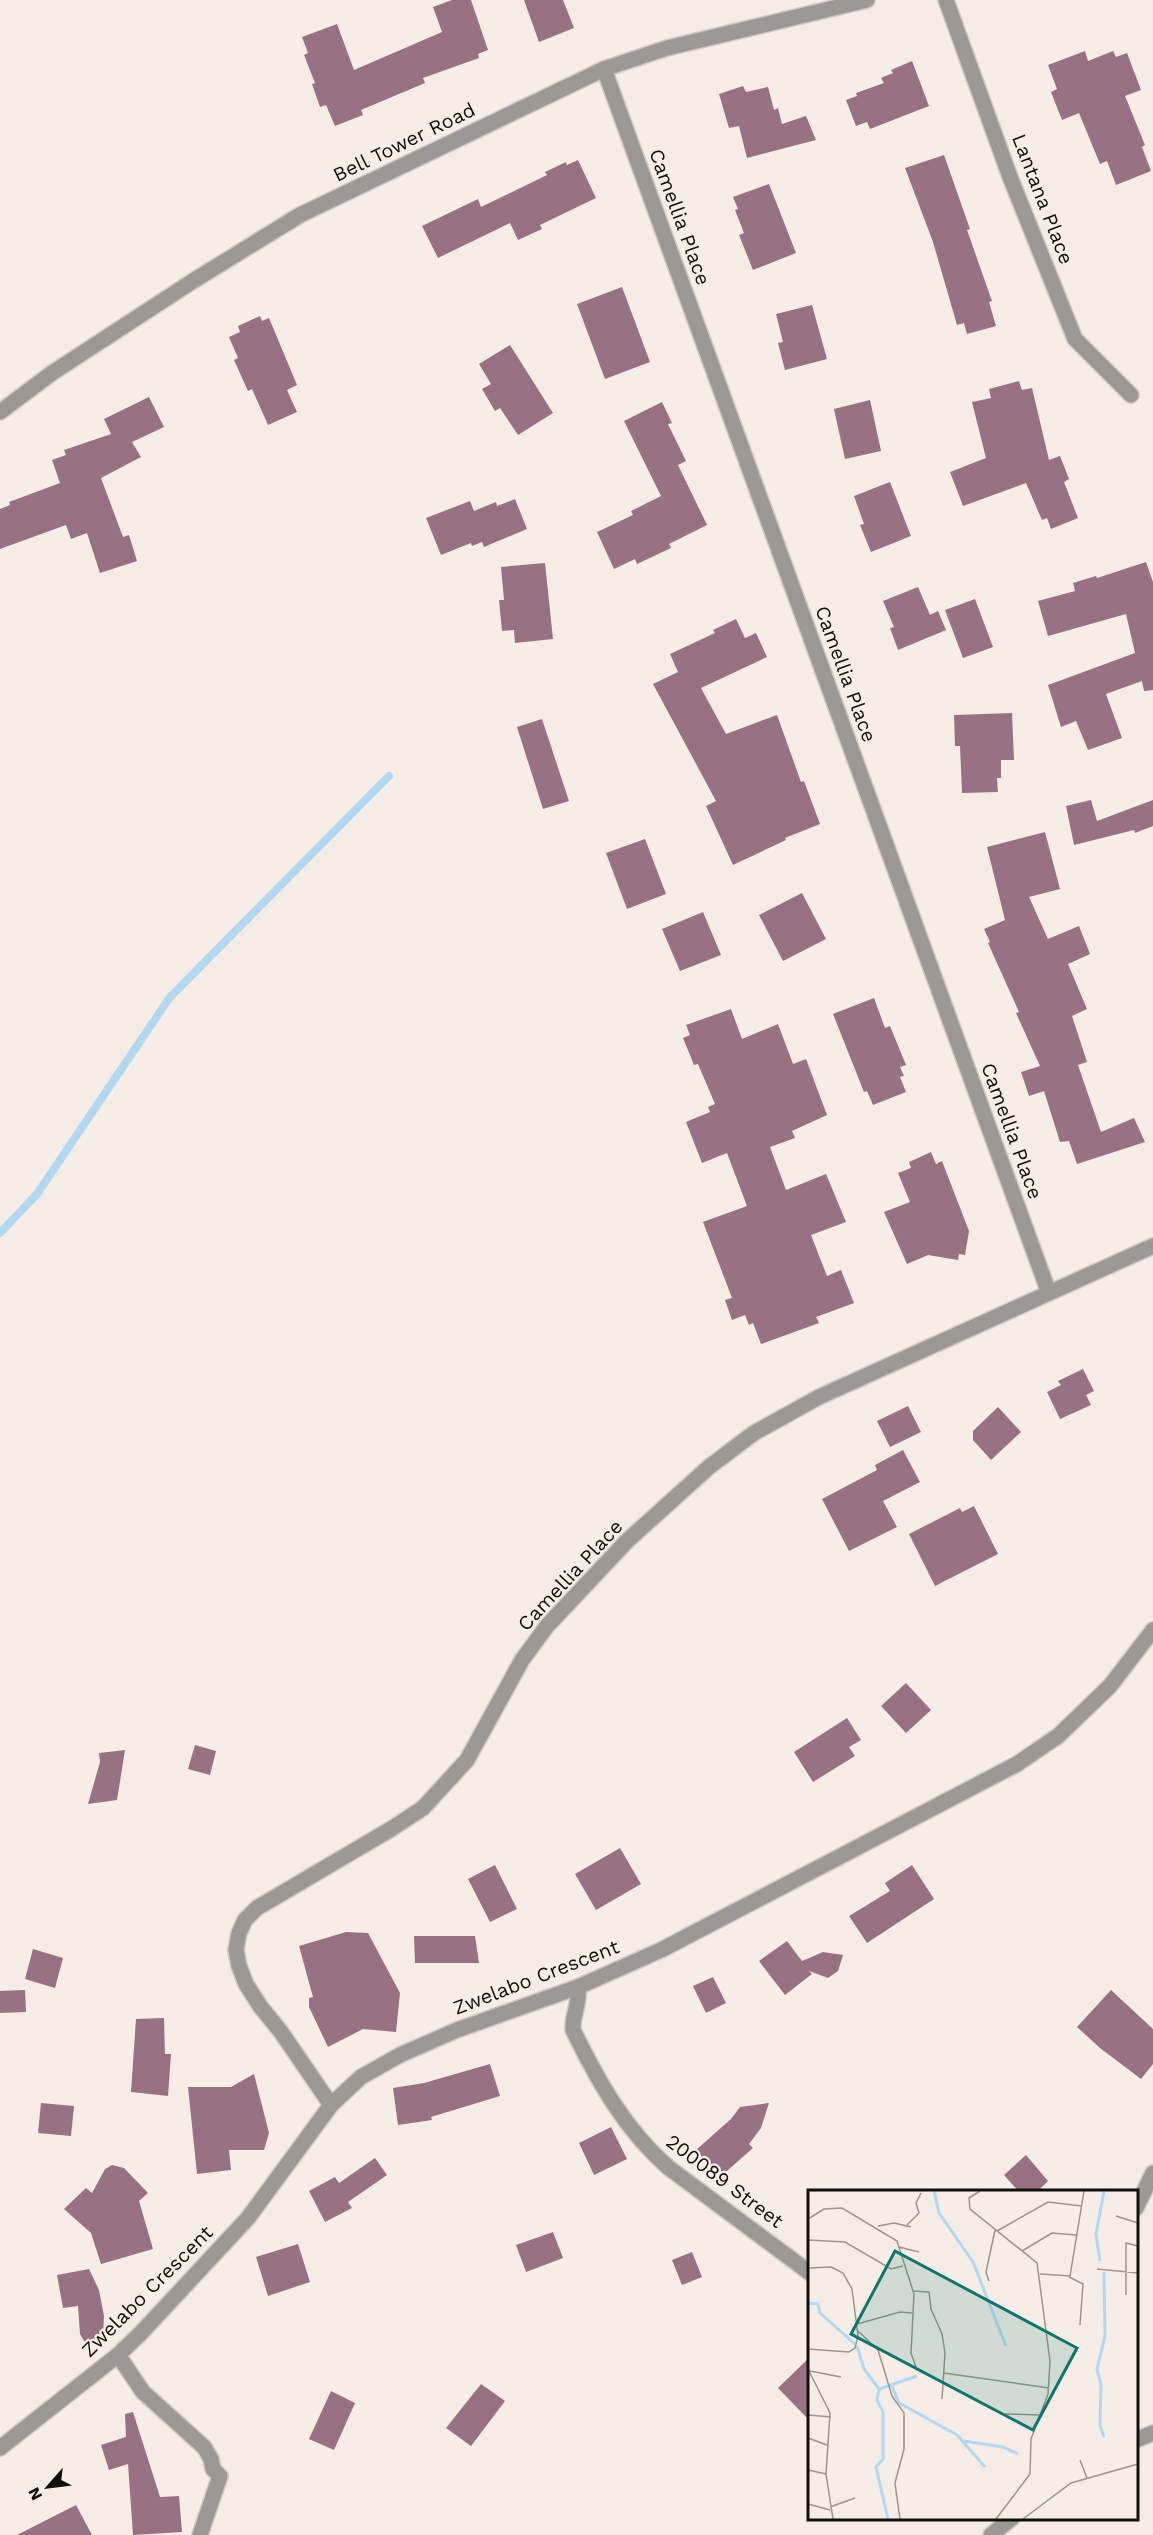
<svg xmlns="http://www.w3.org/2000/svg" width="1153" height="2535" viewBox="0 0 1153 2535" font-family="'Work Sans',sans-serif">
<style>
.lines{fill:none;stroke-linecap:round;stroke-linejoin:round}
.stream{stroke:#b2d9f1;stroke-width:8}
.building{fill:#987282}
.minor-casing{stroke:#d1cac3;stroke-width:18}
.minor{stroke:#9b9895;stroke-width:15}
.labels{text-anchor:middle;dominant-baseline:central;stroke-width:4.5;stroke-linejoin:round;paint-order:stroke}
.street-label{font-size:20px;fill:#12100d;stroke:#f5ede6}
.inset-river{fill:none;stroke:#b2d9f1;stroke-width:3}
.inset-road{fill:none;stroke:#9a958f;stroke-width:1.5}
.view{fill:#0f766e;fill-opacity:0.15;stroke:#0f766e;stroke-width:3}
.inset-edge{fill:none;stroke:#12100d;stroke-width:3}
</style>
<rect width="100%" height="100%" fill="#f5ede6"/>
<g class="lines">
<polyline class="stream" points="0,1233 37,1194 170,997 389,776"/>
</g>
<g class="building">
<polygon points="452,0 471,0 488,50 478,54 479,58 423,78 425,83 361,110 363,115 335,126 326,105 320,107 312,84 315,83 304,55 308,53 302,37 337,24 354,70 442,32 433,7"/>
<polygon points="524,0 563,0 574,28 539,42"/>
<polygon points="1085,51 1088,61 1113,51 1116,57 1127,53 1141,90 1125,96 1145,145 1142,147 1151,171 1116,185 1107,161 1100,164 1079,113 1062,120 1051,92 1057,89 1048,65"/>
<polygon points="912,61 929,106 870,129 867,122 856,126 846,100 857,96 856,93 884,83 881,78 893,73 891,70"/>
<polygon points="743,86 746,92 768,87 774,110 778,108 782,124 806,116 816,140 747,158 739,126 729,128 719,94"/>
<polygon points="944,155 970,229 967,230 992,301 989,302 996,326 967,334 964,323 957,325 933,242 905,168"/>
<polygon points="578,160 596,198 540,225 542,229 518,240 510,223 438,258 422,226 478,199 481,207 547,175 545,172 566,162 567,165"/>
<polygon points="769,184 796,253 753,270 739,235 744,233 735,210 738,209 733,197"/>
<polygon points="622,287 650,362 605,379 577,304"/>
<polygon points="812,305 827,359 785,370 778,343 783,342 776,314"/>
<polygon points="260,316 262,321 269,318 297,385 287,390 297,412 268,425 252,389 248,391 234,360 238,358 229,337 240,332 238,326"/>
<polygon points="510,345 553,413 518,435 500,408 495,411 482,389 491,384 479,364"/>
<polygon points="1019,381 1022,390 1032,388 1049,460 1060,456 1069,479 1064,482 1078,518 1051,529 1047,518 1042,520 1026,483 963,506 950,472 986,458 972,402 991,398 989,389"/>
<polygon points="149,397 164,427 132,442 141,457 101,478 123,537 129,535 137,561 100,573 87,533 71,539 66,525 0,549 0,509 10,505 9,502 60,483 52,460 66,455 64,450 111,434 104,419"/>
<polygon points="870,400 881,451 845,459 834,409"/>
<polygon points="662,402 672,423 668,424 686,461 678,465 707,525 669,544 671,548 637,564 635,559 614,569 597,532 633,515 631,511 661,496 624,421"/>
<polygon points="890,482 911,536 871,552 860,525 864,524 854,496"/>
<polygon points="515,499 527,529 484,547 482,542 472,546 471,543 441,555 426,518 470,501 474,511 496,502 497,506"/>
<polygon points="1146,562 1153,582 1153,690 1144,691 1142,681 1106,694 1122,738 1088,750 1076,721 1061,727 1048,685 1135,653 1126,614 1048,636 1038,601 1075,591 1073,583 1096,576 1097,578"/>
<polygon points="545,563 553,639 515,643 514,630 502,631 499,600 504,600 501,567"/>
<polygon points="918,587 930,615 938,611 946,630 898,650 890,628 894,627 883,601"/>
<polygon points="975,599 993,647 963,658 945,610"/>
<polygon points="736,619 745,638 756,633 767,657 701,688 726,734 777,715 801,782 804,781 820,824 785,838 786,840 733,865 706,806 716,801 653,684 678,672 670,654 715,633 713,630"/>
<polygon points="1012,713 1014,760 1001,760 1001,778 997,778 998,792 962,793 960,746 955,746 954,715"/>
<polygon points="542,719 569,801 543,809 517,727"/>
<polygon points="1091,800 1097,821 1153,800 1153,826 1135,833 1134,830 1074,845 1066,806"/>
<polygon points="1045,832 1060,889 1029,897 1048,939 1079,926 1090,954 1068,964 1087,1009 1072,1016 1087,1062 1078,1065 1101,1132 1134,1118 1145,1142 1077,1164 1069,1141 1060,1142 1044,1091 1029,1096 1021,1072 1040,1066 1016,1013 1019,1012 988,943 990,942 984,929 1005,920 987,847"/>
<polygon points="645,839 666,894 627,909 606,853"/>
<polygon points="802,893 826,939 783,961 759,915"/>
<polygon points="703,912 721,955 680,971 662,929"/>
<polygon points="874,998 885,1028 890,1026 906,1065 900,1067 904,1076 900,1077 906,1092 873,1105 867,1091 864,1092 833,1014"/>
<polygon points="731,1009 742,1039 778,1024 793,1064 806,1059 827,1115 792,1131 795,1138 770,1147 786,1190 826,1174 846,1222 811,1235 827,1276 841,1270 854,1303 816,1317 819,1323 761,1344 753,1323 749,1325 745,1315 732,1320 725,1300 732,1298 703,1222 747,1206 727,1153 702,1163 686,1122 710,1112 708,1107 715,1104 698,1064 694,1065 683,1038 690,1035 686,1025"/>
<polygon points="931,1152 936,1164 942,1161 969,1231 965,1255 959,1254 958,1260 928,1255 907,1264 884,1212 910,1202 898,1173 911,1168 909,1162"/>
<polygon points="1083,1369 1094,1391 1086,1395 1091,1405 1060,1419 1047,1392 1061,1385 1058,1381"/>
<polygon points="908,1406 921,1432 890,1447 877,1421"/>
<polygon points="998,1407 1021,1432 991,1460 973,1440 973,1431"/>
<polygon points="903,1450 920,1482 883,1501 897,1527 849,1551 822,1499 877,1470 875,1465"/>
<polygon points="974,1506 998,1554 935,1586 909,1534 960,1508 962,1512"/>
<polygon points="906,1683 931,1710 906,1733 881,1706"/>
<polygon points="847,1718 861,1740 849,1747 855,1756 813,1782 794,1752"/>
<polygon points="195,1745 216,1751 210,1775 188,1769"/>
<polygon points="125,1750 117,1800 88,1804 100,1762 99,1753"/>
<polygon points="620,1848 641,1884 596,1910 575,1874"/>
<polygon points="495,1865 517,1909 490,1922 468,1879"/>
<polygon points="912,1865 934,1899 867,1943 849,1916 890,1891 885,1883"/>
<polygon points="346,1932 368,1933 400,1993 396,2032 363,2029 328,2047 309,2007 309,1998 313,1997 299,1946"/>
<polygon points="414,1936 475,1936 479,1963 415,1963"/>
<polygon points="787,1941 802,1961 823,1952 843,1955 838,1971 828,1978 809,1971 812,1974 785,1995 759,1961"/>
<polygon points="33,1949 63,1958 55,1988 25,1979"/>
<polygon points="713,1977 726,2003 706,2013 693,1986"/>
<polygon points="25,1990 26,2012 0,2013 0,1991"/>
<polygon points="1111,1990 1153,2029 1153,2064 1141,2079 1100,2048 1077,2027"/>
<polygon points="164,2018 165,2054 171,2054 168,2096 131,2092 136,2019"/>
<polygon points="490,2064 500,2096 431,2117 432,2120 398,2125 393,2088 424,2083"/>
<polygon points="254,2074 269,2133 264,2150 229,2150 231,2170 197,2174 188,2087 231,2087"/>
<polygon points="41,2103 74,2106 71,2136 38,2133"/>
<polygon points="769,2103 761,2128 749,2144 753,2148 720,2177 696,2150 731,2119 740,2107"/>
<polygon points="611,2127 627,2159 594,2175 579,2143"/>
<polygon points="1026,2155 1048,2181 1037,2192 1019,2192 1004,2175"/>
<polygon points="375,2158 387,2175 348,2202 352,2208 325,2222 309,2191 335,2177 339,2183"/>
<polygon points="112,2165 124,2168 148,2193 139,2201 153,2249 101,2264 91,2233 64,2209 86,2188 92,2193 105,2169"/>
<polygon points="553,2232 563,2258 526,2272 516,2245"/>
<polygon points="298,2244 310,2282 268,2296 256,2257"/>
<polygon points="692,2252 702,2277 682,2285 672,2260"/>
<polygon points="89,2269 99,2290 104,2316 103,2335 99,2341 91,2344 84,2341 80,2334 78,2306 63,2308 57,2275"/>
<polygon points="810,2357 810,2421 778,2388"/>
<polygon points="481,2384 505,2401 471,2446 446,2428"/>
<polygon points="331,2391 355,2403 334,2450 309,2439"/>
<polygon points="133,2412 160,2497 179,2496 182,2532 133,2535 128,2464 109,2470 101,2445 126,2437 125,2414"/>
<polygon points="76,2505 92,2535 17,2535"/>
</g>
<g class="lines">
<g class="minor-casing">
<g id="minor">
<polyline points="946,0 1010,177 1075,339 1131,395"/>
<polyline points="604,69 1049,1293"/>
<polyline points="0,412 52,373 193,281 300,215 604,69 667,48 867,0"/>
<path d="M578 1987C580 2006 572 2014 573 2030 598 2081 625 2130 669 2168L810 2273"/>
<polyline points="331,2105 281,2032 260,2006 246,1984 239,1966 236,1950 239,1933 245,1920 257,1908 391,1829 423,1808 467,1760 522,1660 547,1626 627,1541 709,1467 754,1433 819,1397 1153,1246"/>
<polyline points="1136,2208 1153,2173"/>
<polyline points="118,2355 143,2392 204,2447 211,2459 213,2469 220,2476 200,2535"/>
<polyline points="1136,2440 1153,2433"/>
<polyline points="0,2448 118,2355 141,2333 248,2218 331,2105 361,2077 400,2055 457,2030 578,1987 661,1950 1017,1764 1058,1736 1110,1686 1153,1630"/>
<polyline points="991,2535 1012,2518"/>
</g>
</g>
<use href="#minor" class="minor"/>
</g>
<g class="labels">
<g class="street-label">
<text transform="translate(404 142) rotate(-26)">Bell Tower Road</text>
<text transform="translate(1043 199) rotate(69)">Lantana Place</text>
<text transform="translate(680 217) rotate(70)">Camellia Place</text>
<text transform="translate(846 674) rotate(70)">Camellia Place</text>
<text transform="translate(1012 1131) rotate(70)">Camellia Place</text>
<text transform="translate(570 1575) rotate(-47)">Camellia Place</text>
<text transform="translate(536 1977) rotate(-21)">Zwelabo Crescent</text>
<text transform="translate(725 2181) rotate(37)">200089 Street</text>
<text transform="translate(147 2291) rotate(-45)">Zwelabo Crescent</text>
</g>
</g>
<g transform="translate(808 2190)">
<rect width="330" height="330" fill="#f5ede6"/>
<path class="inset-river" d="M126 1 131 23 165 72 198 156M292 71 288 44 296 1M296 82 297 146 289 179 293 195 292 235 296 247M0 113 10 114 12 123 47 154M49 156 56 179 71 199 69 210 75 222V269L68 277 80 329M84 196 91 213 149 245 177 277M71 199 109 186M156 251 195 257 210 264"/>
<path class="inset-road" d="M172 1 161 8 162 19 229 73 242 171 240 204 223 249 222 284 188 329M308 26 330 33M0 29 16 19 34 18 89 51 106 104 103 163 109 180M99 35 111 23 108 13 113 3M70 36 86 33 103 37M189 41 240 12 274 16M0 50 37 52 83 79 95 76M91 57 111 62M214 61 244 43 268 45M0 78 23 77 35 83 44 99 50 146 47 158 41 162 0 159M289 79 330 83M232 84 262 86 276 1M261 87 275 94 272 135M181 91 178 82 187 40M105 101 121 102 123 119 134 144 137 163 134 209M318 105V53L330 56M49 134 92 122 104 123M50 141 70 160 84 206 96 223V259L87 293 92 329M0 179 22 223 18 284 25 329M2 181 33 187M136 183 241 198M197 224 233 225M0 225 23 227M0 248 19 255M272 270 279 288M0 280 18 284M0 314 22 320M22 317 47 308M215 329 263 293 330 274"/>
<path class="view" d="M87 61 269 158 225 240 43 144Z"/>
<rect width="330" height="330" class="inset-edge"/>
</g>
<g transform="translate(48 2487) rotate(242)" stroke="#f5ede6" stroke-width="4.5" paint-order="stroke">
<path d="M0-4.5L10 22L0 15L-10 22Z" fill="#12100d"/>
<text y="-9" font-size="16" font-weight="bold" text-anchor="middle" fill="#12100d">N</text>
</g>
</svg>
